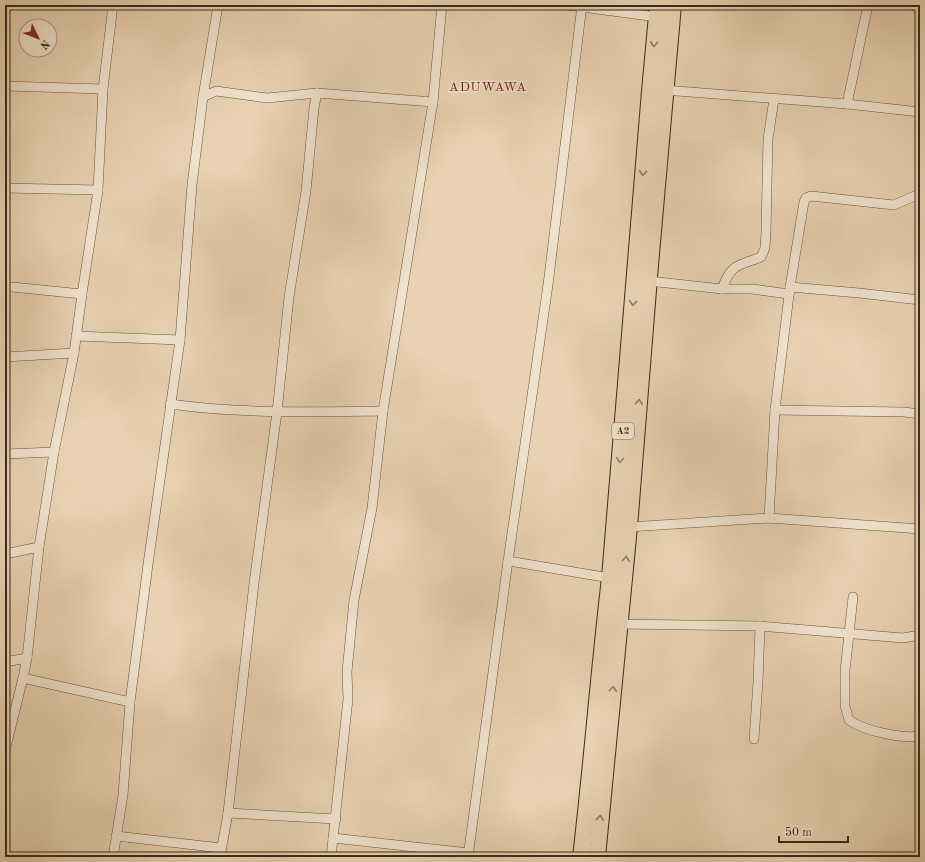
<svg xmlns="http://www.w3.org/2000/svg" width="925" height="862" viewBox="0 0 925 862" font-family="'Old Standard TT',serif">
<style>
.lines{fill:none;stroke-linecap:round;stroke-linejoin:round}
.street-casing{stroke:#665541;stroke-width:10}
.highway-casing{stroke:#3a2b1c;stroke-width:18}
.street{stroke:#f0e2cc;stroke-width:9}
.highway{stroke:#e8d2b1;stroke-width:16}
.oneway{stroke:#917e66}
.labels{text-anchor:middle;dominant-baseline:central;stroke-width:3;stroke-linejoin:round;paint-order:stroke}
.shield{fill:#f0e2cc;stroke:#716251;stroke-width:1}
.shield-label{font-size:10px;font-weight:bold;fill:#3a2b1c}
.quarter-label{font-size:13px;letter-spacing:1px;fill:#7a1f14;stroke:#f0e2cc}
</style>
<rect width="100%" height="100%" fill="#e8d2b1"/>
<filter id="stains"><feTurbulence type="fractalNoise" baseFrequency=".005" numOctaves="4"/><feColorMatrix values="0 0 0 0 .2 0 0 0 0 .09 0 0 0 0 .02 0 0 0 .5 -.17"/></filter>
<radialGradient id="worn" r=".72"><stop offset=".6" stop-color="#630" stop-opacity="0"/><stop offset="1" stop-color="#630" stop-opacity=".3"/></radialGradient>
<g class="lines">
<g class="street-casing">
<g id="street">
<polyline points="567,5 657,17"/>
<polyline points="912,5 920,8"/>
<polyline points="5,86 103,89"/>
<polyline points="664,90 847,104 920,112"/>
<polyline points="203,97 216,91 267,98 317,93 433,102"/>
<polyline points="847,104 868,5"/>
<polyline points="5,188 98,190"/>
<polyline points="649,281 722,289 752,289 789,294"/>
<polyline points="5,287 12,287 82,294"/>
<polyline points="790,287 859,293 920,300"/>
<path d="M722 289C731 263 739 266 761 257L765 248 766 232 768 139 774 99"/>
<polyline points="76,336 180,340"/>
<polyline points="5,357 74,353"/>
<path d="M170 404C241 414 312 412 383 411"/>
<polyline points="775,410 904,412 920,414"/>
<polyline points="5,454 54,452"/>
<polyline points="769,518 775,410 790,287 804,202 806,198 811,196 894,205 917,195 920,193"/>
<polyline points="629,527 769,518 920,529"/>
<polyline points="5,554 39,547"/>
<polyline points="508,561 610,578"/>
<path d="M853 597 845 671V706L849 720C864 731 902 739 920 736"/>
<polyline points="619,624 760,626 903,638 920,635"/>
<polyline points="5,662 27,658"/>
<polyline points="23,678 130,702"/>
<polyline points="754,739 758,682 760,626"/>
<polyline points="5,751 23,678 27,658 39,547 54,452 74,353 82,294 98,190 103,89 113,5"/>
<polyline points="228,813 336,819"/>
<polyline points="116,836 221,848"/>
<polyline points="333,838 469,853"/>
<polyline points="113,857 123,795 130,702 149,557 180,340 192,185 203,97 218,5"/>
<polyline points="220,857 228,813 254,583 277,412 289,297 306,191 314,108 317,93"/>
<polyline points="331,857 348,699 347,672 354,600 372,508 383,411 433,102 442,5"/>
<polyline points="468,857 508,561 548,285 582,5"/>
</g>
</g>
<g class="highway-casing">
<g id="highway">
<path d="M581 857C592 764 599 671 610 578L650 91 658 5"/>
<polyline points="597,857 629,527 650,265 673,5"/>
</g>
</g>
<use href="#street" class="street"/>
<use href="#highway" class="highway"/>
</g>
<defs><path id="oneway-chevron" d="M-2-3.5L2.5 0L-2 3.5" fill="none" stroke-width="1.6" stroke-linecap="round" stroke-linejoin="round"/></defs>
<g class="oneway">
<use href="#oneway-chevron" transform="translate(654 44) rotate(95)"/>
<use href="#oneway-chevron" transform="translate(643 173) rotate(95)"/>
<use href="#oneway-chevron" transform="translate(633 303) rotate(95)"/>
<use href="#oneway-chevron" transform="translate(639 402) rotate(-85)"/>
<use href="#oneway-chevron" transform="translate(620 460) rotate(95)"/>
<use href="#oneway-chevron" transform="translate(626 559) rotate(-85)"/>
<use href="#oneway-chevron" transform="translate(613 689) rotate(-85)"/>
<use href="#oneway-chevron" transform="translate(600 818) rotate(-85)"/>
</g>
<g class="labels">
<rect class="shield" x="612" y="423" width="22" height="16" rx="3"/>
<g class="shield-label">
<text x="623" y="431">A2</text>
</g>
<g class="quarter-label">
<text x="488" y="87">ADUWAWA</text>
</g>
</g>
<rect width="925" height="862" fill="none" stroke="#e8d2b1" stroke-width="20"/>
<rect x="6" y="6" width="913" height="850" fill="none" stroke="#3a2b1c" stroke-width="2"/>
<rect x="10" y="10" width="905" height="842" fill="none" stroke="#3a2b1c"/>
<g transform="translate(38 38) rotate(133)"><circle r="19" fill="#f0e2cc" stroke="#a79986"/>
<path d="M0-3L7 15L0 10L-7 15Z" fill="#8f2418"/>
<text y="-6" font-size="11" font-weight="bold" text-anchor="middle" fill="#3a2b1c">N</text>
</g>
<path d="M779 836v6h69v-6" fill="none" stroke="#3a2b1c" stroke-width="2"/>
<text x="785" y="836" font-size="12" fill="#3a2b1c" stroke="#f0e2cc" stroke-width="3" paint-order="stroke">50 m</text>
<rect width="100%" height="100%" filter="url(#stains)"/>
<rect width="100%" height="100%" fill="url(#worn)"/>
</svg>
